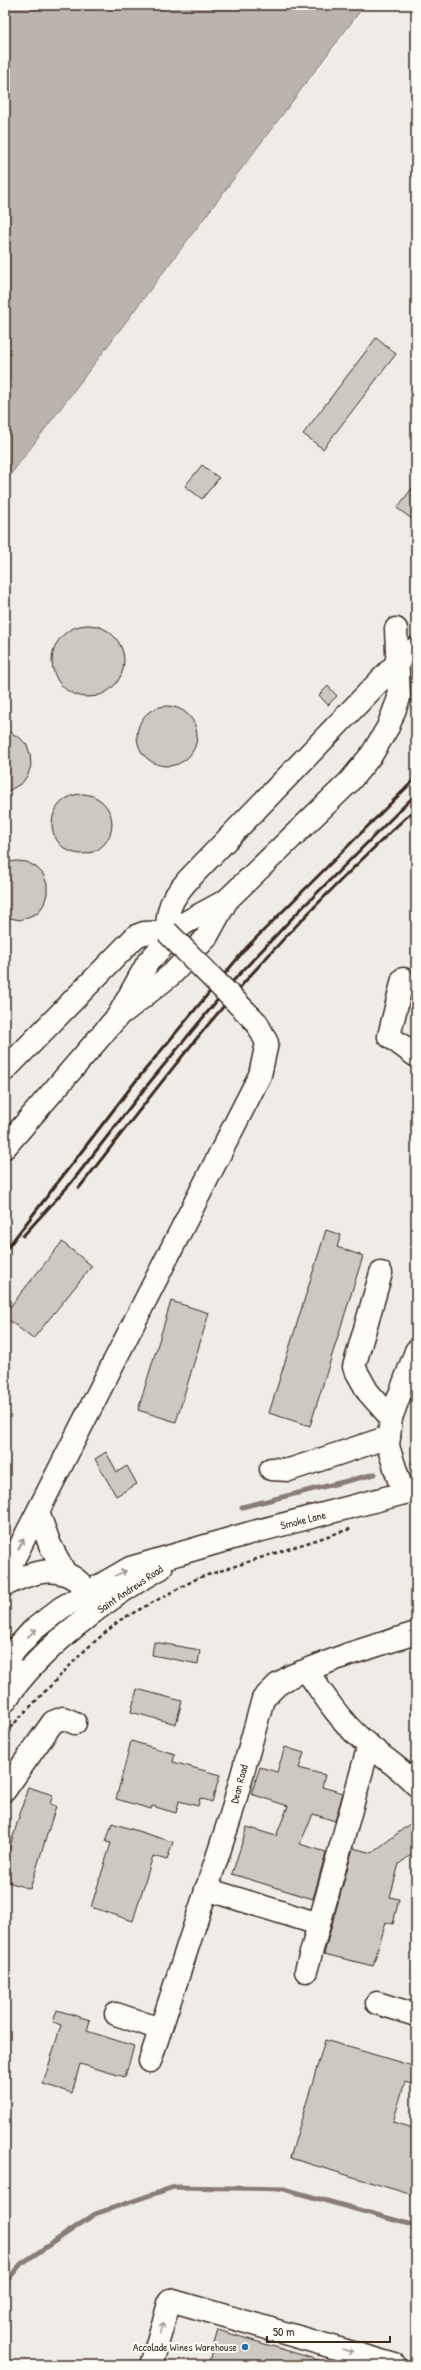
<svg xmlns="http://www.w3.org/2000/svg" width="421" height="2370" viewBox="0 0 421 2370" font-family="'Patrick Hand',sans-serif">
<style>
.built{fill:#efece7}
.water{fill:#bbb4ad;stroke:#887d74}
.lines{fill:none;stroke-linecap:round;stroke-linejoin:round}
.stream{stroke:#887d74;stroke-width:5}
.building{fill:#cdc8c2;stroke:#3b2a1e}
.minor-casing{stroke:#3b2a1e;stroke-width:25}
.highway-casing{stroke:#3b2a1e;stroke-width:25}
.path{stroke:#3b2a1e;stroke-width:2.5;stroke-dasharray:4 3;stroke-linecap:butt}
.minor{stroke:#fdfcf7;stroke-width:22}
.highway{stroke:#fdfcf7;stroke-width:22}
.rail{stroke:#3b2a1e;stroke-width:3}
.minor-bridge-casing{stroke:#3b2a1e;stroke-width:25;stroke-linecap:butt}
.minor-bridge{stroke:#fdfcf7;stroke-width:22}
.oneway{stroke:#9c938a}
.poi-dot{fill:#1f6fb2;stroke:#fdfcf7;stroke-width:1.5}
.labels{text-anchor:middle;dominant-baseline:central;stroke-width:4;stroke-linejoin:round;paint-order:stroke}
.street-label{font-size:11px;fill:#3b2a1e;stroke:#fdfcf7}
.poi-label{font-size:11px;fill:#3b2a1e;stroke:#fdfcf7;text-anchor:end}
</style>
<rect width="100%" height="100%" fill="#fdfcf7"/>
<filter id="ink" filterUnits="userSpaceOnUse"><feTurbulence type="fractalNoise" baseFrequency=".025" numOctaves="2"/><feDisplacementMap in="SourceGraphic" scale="8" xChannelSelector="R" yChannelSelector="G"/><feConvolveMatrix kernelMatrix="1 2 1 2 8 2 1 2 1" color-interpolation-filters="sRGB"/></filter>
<g filter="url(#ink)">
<polygon class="built" points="367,5 416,5 416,766 413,770 416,773 416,2365 5,2365 5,481 289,103 314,76"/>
<polygon class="water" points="5,5 365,5 5,482"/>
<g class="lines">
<g class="stream">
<polyline points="413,1463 416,1463"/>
<polyline points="242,1507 375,1474"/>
<polyline points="5,2283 21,2264 95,2214 174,2187 284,2189 416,2226"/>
</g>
</g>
<g class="building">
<polygon points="376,338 396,354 323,449 303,434"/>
<polygon points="202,465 219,478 202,499 185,486"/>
<polygon points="416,483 416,522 397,508"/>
<circle cx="88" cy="661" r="36"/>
<polygon points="328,686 337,696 328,705 319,695"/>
<circle cx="167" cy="736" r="30"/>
<polygon points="5,730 19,737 27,745 30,754 31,765 28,775 22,783 5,793"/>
<circle cx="82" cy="824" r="30"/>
<polygon points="16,861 27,862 36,867 43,874 47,884 47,894 44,904 38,913 20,920 5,917 5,863"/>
<polygon points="326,1230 341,1235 337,1247 363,1256 310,1426 269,1413"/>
<polygon points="62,1242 92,1266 33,1339 5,1317 5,1313"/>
<polygon points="171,1301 209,1313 176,1422 138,1410"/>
<polygon points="106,1452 117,1472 127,1466 137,1484 116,1496 95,1459"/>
<polygon points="154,1642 200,1650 198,1664 152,1655"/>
<polygon points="137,1689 182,1701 176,1724 131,1712"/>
<polygon points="131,1741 175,1754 173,1762 220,1775 212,1802 200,1798 198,1806 179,1801 176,1813 152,1806 151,1809 116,1799"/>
<polygon points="285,1747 304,1753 299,1768 325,1775 322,1787 343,1793 335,1821 313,1814 300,1844 326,1852 313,1899 232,1874 247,1827 276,1836 288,1806 251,1794 260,1767 277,1772"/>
<polygon points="28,1787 53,1795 50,1804 56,1806 30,1889 5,1881 5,1849 9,1850"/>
<polygon points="416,1819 416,1851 399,1864 390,1897 399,1899 393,1924 386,1922 373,1966 324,1954 353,1848 372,1853"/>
<polygon points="112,1823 173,1842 167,1860 153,1856 133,1921 91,1907 111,1843 106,1842"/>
<polygon points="57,2010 90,2020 87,2031 134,2046 125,2077 80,2064 72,2093 43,2084 61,2025 53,2022"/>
<polygon points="325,2040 416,2067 416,2086 405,2082 393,2122 416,2129 416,2196 290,2158"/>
<polygon points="218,2330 325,2362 324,2365 208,2365"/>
</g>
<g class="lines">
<g class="minor-casing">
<g id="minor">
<polyline points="403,979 389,1036 416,1056"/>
<polyline points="125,1011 172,974 206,938 227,900"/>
<path d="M5 1070 136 936 144 933 167 932C167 908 171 900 187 881L397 663 416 648"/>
<polyline points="5,1147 118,1016 148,962 183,924 227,900 349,782 372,754 388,727 399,698 396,629"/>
<polyline points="381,1273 354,1367 368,1392 391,1418"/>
<polyline points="271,1469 289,1470 389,1437"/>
<polyline points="403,1493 388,1446 391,1418 416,1351"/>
<polyline points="38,1512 50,1545 65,1573"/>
<polyline points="5,1576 260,1075 267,1043 257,1023"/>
<path d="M5 1585C29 1573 59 1562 81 1584 88 1592 91 1599 90 1610"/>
<path d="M307 1671C323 1694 338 1718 359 1737 377 1754 399 1766 416 1785"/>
<polyline points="5,1674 26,1672"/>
<polyline points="5,1790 53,1722 63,1718 75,1723"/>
<polyline points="206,1889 309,1921"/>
<polyline points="306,1971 369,1745"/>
<polyline points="377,2003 416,2015"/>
<polyline points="116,2014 160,2029"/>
<polyline points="150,2061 231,1815 263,1699 277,1685 291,1676 349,1654 416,1633"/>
<polyline points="151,2365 170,2300 395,2365"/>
</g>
</g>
<g class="highway-casing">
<g id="highway">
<polyline points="5,1661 33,1630 61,1608 130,1568 250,1533 416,1490"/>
<path d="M5 1701C37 1651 109 1596 161 1568"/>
</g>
</g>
<polyline class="path" points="5,1733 85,1650 120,1620 198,1578 353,1528"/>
<use href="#minor" class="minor"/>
<use href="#highway" class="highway"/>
<g class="rail">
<path d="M79 1188C132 1120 185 1050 242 985 296 923 356 864 416 808"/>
<polyline points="23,1236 71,1183 145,1088 234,980 295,915 416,794"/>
<polyline points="5,1251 135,1082 247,947 416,778"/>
</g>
<g class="minor-bridge-casing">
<polyline id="minor-bridge" points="167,932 257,1023"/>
</g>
<use href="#minor-bridge" class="minor-bridge"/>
</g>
<defs><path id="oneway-shaft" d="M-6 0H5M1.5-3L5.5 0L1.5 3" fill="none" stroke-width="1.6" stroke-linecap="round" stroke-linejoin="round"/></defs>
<g class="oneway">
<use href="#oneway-shaft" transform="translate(21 1544) rotate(-63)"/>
<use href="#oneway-shaft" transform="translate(121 1573) rotate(-25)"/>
<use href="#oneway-shaft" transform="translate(32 1633) rotate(-44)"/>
<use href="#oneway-shaft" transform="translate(162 2328) rotate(-73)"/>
<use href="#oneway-shaft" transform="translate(348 2351) rotate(16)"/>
</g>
</g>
<circle class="poi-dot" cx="245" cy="2347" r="4"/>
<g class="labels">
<g class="street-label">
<text transform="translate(303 1520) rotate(-14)">Smoke Lane</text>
<text transform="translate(130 1589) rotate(-34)">Saint Andrews Road</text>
<text transform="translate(239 1784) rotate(-75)">Dean Road</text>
</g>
<g class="poi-label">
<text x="237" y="2347">Accolade Wines Warehouse</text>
</g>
</g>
<rect width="421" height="2370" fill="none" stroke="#fdfcf7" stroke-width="20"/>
<rect x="10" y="10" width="401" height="2350" fill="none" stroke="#3b2a1e" stroke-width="1.5" filter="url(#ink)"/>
<path d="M267 2336v6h123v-6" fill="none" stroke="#3b2a1e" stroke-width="2"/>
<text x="273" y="2336" font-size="12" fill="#3b2a1e" stroke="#fdfcf7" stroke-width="3" paint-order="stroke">50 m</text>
</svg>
